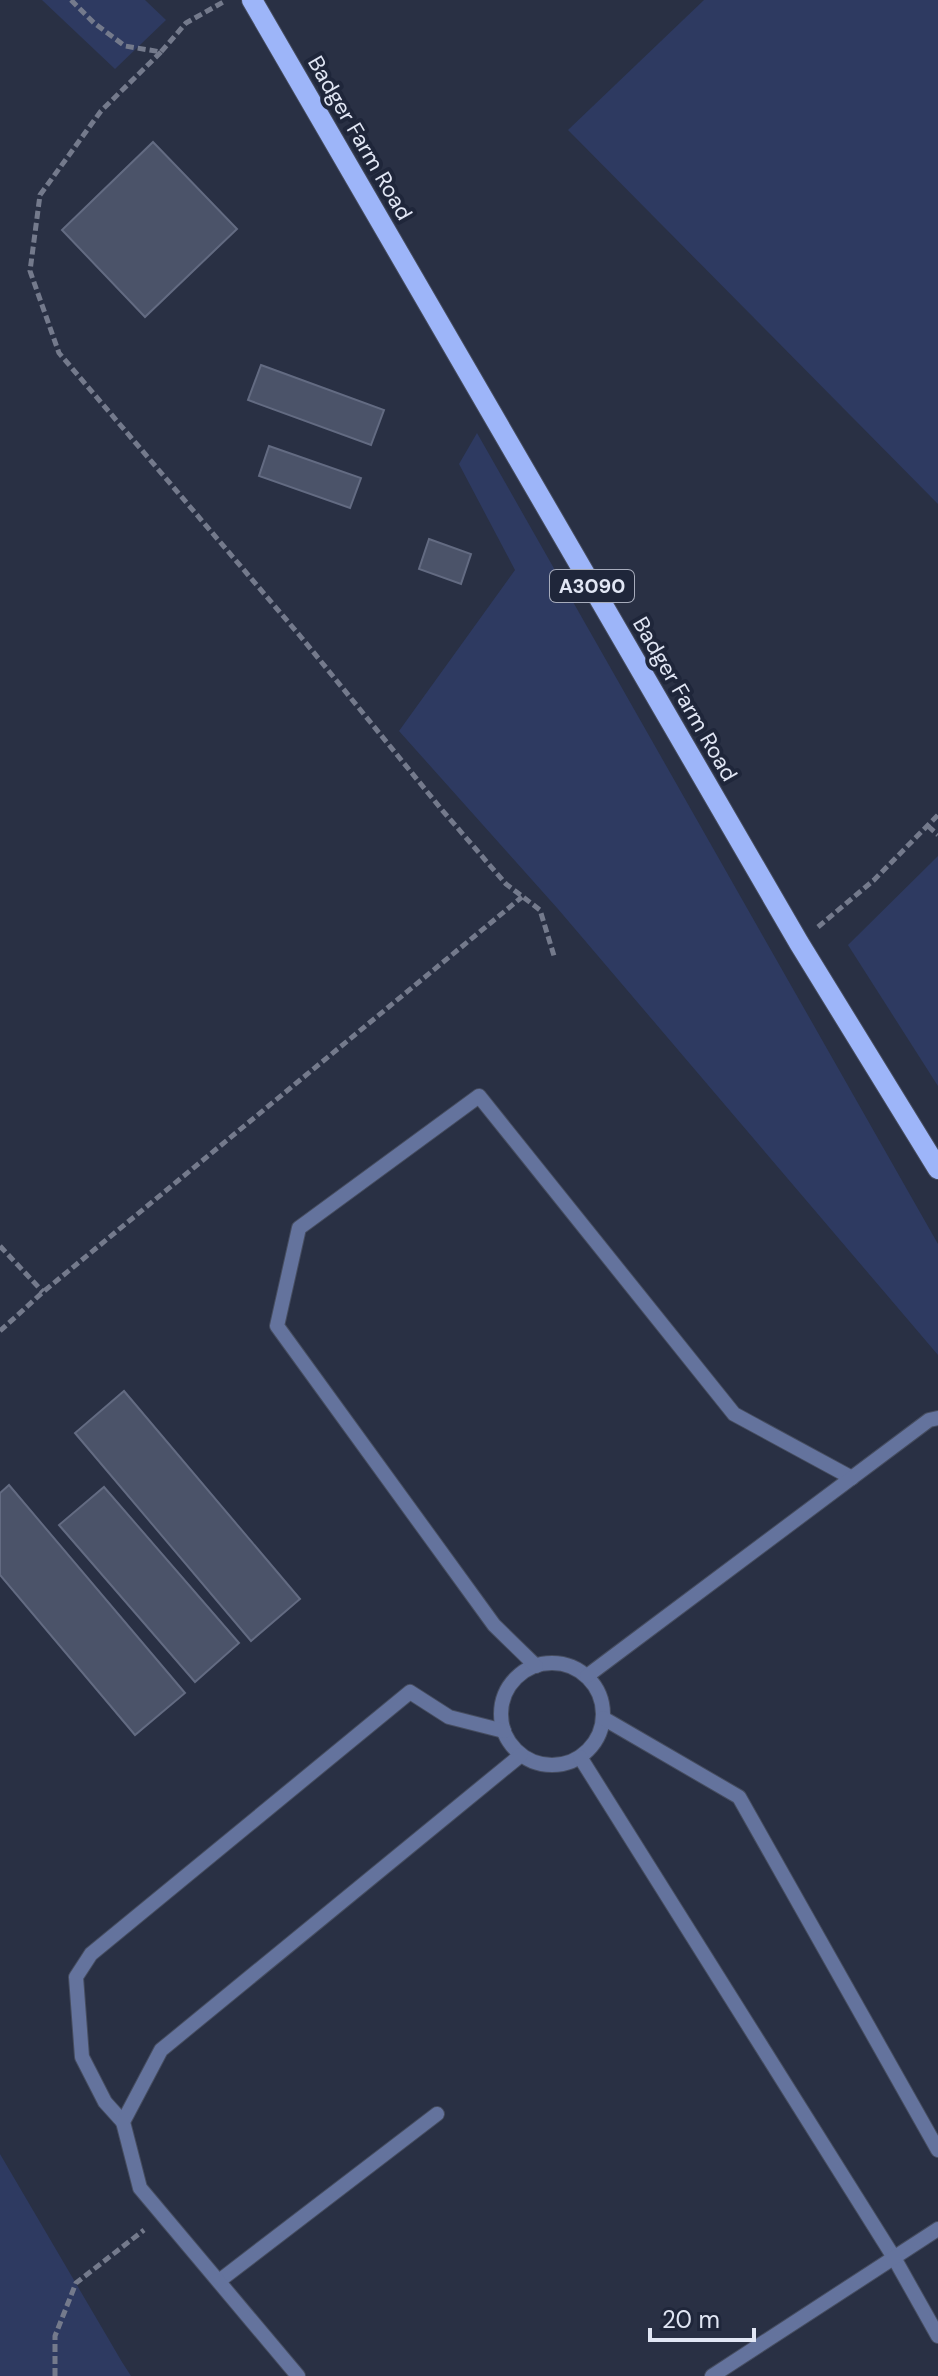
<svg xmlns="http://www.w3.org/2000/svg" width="938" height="2376" viewBox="0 0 938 2376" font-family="'DM Sans',sans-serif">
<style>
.green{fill:#2e3a61}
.building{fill:#4b5369;stroke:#636b82;stroke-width:2}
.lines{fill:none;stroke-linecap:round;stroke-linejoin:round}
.service-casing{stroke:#464d60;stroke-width:16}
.primary-casing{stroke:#464d60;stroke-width:22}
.path{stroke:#747a8c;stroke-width:5;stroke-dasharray:8 4;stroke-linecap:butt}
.service{stroke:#64739d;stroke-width:14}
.primary{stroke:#9db5f9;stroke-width:20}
.labels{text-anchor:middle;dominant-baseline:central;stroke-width:8;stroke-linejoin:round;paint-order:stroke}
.shield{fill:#1f263a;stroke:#a7acbc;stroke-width:2}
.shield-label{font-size:20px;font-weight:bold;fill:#e1e6f4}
.street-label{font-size:22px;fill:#e1e6f4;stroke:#1f263a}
</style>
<rect width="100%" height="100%" fill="#293044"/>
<g class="green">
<polygon points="42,0 145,0 166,20 115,69"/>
<polygon points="704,0 938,0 938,504 568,130"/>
<polygon points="477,433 938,1244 938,1355 558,909 399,731 515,570 459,464"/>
<polygon points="938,856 938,1086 848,945"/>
<polygon points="0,2154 122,2362 131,2376 0,2376"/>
</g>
<g class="building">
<polygon points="153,142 237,229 145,317 62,230"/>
<polygon points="261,365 384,410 371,445 248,400"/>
<polygon points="269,446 361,478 350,508 259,476"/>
<polygon points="429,539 471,554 461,584 419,569"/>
<polygon points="124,1391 300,1599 251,1641 75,1433"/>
<polygon points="9,1485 185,1693 135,1735 0,1575 0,1493"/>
<polygon points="104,1487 239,1643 195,1682 59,1525"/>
</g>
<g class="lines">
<g class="service-casing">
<g id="service">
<circle cx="552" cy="1714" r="51"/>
<polyline points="536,1666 494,1625 277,1326 299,1228 479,1096 734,1414 852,1478"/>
<polyline points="587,1676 929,1420 938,1418"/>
<polyline points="603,1718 739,1797 938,2150"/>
<polyline points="580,1757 893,2256 938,2336"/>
<polyline points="123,2122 105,2102 82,2057 76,1977 91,1954 410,1692 449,1717 504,1731"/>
<polyline points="219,2281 437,2114"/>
<polyline points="298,2376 140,2188 123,2122 161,2050 521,1755"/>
<polyline points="712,2376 938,2229"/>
</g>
</g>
<g class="primary-casing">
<polyline id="primary" points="252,0 799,943 938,1169"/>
</g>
<g class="path">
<polyline points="71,0 94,23 125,46 161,52 186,23 225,1"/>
<polyline points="161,52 101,111 40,195 30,271 59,353 301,637 442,810 506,884 540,910 555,959"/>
<polyline points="928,826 938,835"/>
<polyline points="818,927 874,880 938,815"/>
<polyline points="0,1246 43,1292"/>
<polyline points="0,1331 43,1292 522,897"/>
<polyline points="55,2376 55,2336 76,2283 144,2230"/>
</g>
<use href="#service" class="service"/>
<use href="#primary" class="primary"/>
</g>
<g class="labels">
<rect class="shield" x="550" y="570" width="84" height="32" rx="6"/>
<g class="shield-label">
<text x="592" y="586">A3090</text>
</g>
<g class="street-label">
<text transform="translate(360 138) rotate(60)">Badger Farm Road</text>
<text transform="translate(685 699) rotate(60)">Badger Farm Road</text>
</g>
</g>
<path d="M650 2328v12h104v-12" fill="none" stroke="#e1e6f4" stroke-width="4"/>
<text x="662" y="2328" font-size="24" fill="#e1e6f4" stroke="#1f263a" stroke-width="6" paint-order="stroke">20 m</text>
</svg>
